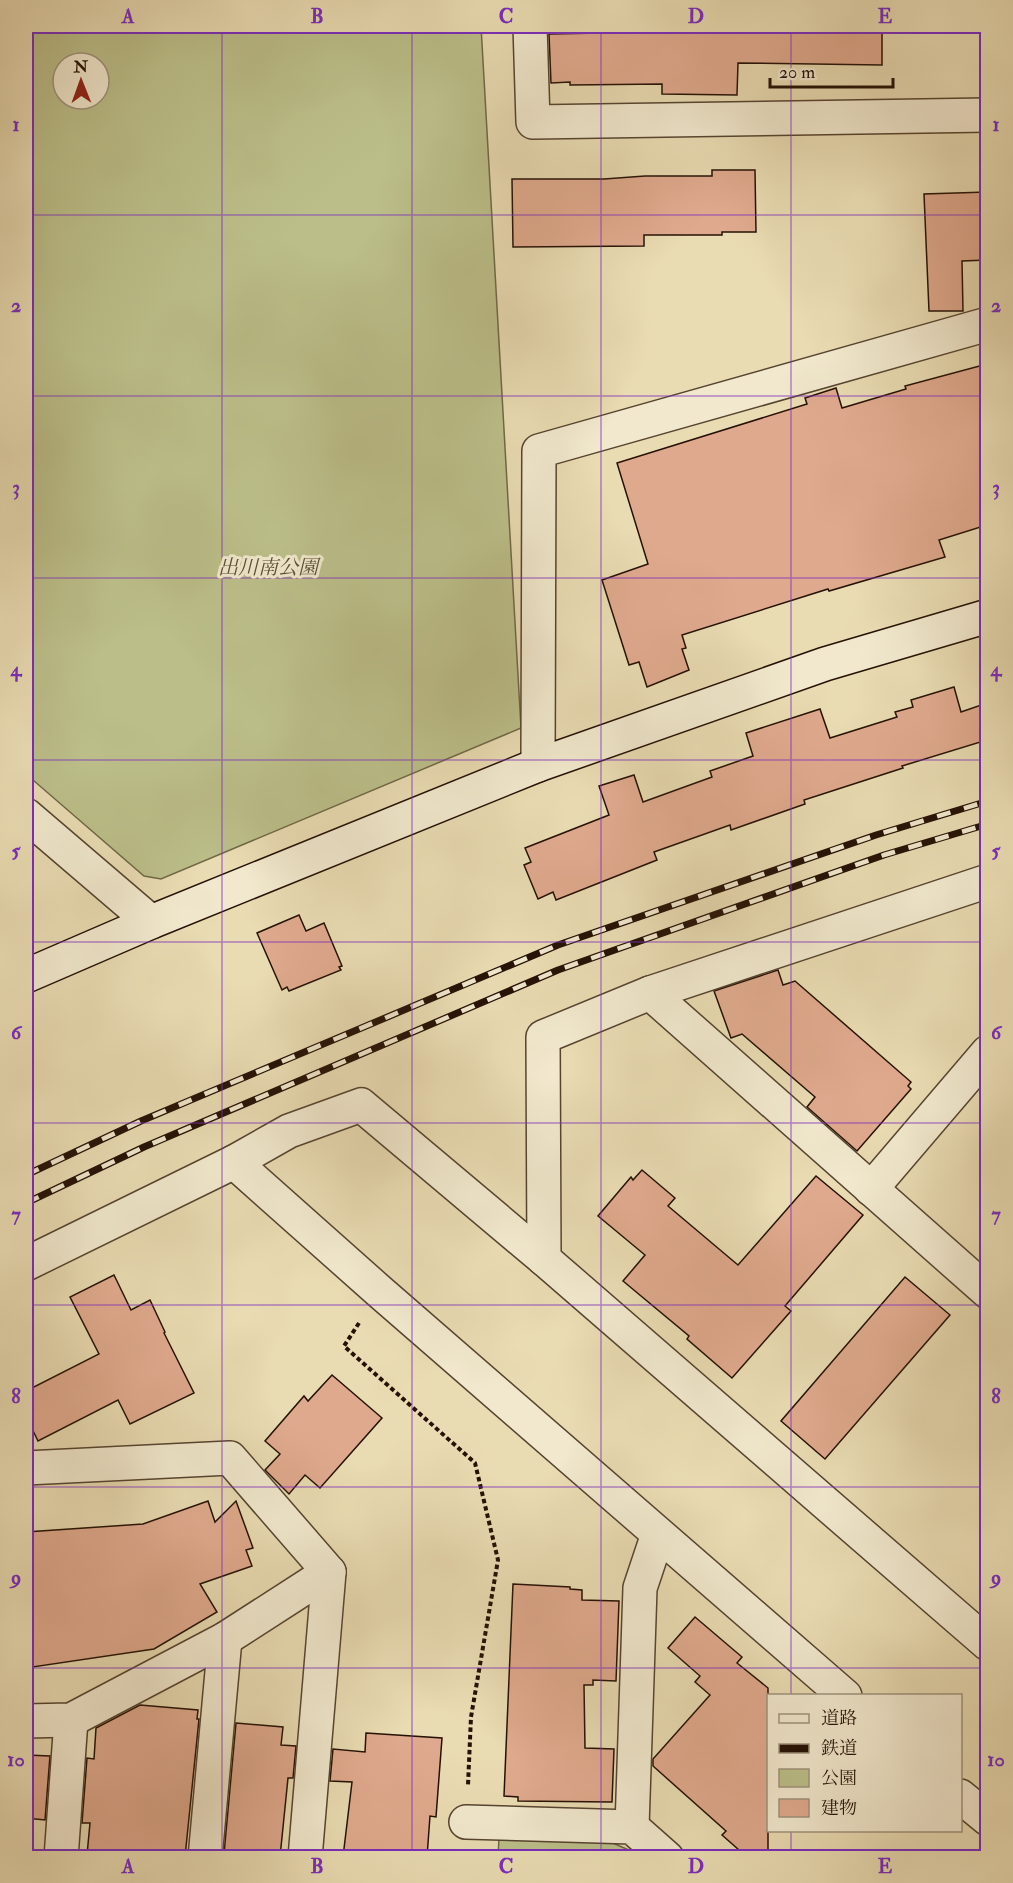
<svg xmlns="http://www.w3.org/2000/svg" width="1013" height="1883" viewBox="0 0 1013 1883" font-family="'IM FELL Double Pica','Noto Serif JP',serif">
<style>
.green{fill:#bbbe89;stroke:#706847;stroke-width:1.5;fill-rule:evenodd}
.building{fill:#dfa98d;stroke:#251105;stroke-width:1.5}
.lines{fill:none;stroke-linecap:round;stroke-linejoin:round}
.street-casing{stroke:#564430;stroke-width:36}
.secondary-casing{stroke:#251105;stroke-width:36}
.path{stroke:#251105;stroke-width:4;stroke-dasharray:4.5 3;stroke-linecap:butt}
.street{stroke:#f1e8cd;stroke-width:33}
.secondary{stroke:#f1e8cd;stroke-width:33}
.rail-casing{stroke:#251105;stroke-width:7}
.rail{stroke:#f1e8cd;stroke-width:4.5;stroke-dasharray:14;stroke-linecap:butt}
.grid{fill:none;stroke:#7b2cbf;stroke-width:1.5;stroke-opacity:0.55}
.labels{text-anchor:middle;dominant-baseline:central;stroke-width:6;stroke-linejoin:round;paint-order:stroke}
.park-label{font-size:20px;font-style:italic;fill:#5a4e33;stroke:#f1e8cd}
.neatline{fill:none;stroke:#7b2cbf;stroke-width:2}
.grid-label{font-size:20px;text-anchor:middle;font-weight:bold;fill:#7b2cbf}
</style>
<rect width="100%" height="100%" fill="#e9dbb2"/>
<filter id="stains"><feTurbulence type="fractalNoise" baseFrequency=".00333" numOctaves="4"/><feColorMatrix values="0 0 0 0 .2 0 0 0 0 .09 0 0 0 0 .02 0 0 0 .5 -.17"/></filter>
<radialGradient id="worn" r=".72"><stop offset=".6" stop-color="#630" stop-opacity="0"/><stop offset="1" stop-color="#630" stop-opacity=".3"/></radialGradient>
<g class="green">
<path d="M26 26H481L521 728 161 879 144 876 26 774ZM63 63H99V99H63Z"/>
<polygon points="499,1837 606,1840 631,1851 639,1857 498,1858"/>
</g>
<g class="building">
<polygon points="600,26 882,26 882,65 738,63 737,95 662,94 662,84 570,85 570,82 551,83 549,34 600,33"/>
<polygon points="712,170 755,170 756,232 722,232 722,235 644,235 644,246 513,247 512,179 604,179 645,176 712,176"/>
<polygon points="987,192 987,260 962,261 963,311 929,311 924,194"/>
<polygon points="987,364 987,525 939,540 945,557 829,591 828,589 682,635 686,648 682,649 689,670 647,687 639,662 629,665 602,580 648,564 617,463 807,404 805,398 836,388 842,408 906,389 905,386"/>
<polygon points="954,687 961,712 987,703 987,740 902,766 903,768 804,800 805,804 731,830 730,825 654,852 657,860 556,900 553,892 538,899 524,865 531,862 525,848 609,815 599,786 634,775 643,802 712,777 710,771 753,756 746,733 820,709 830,738 897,717 895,712 913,707 911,700"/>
<polygon points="299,915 306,931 324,923 342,966 339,967 341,970 289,991 287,987 282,990 257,933"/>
<polygon points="778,970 783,985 795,981 911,1082 908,1086 911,1089 857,1151 807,1107 815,1097 742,1034 731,1038 714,991"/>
<polygon points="642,1170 675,1198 668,1206 738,1265 816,1176 863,1215 785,1306 791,1311 732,1378 687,1339 689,1336 623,1281 645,1255 598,1216 631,1177 633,1180"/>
<polygon points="114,1275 131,1310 150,1300 165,1332 164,1333 194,1393 130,1424 118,1400 38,1441 26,1416 26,1391 99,1354 70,1297"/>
<polygon points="905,1277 950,1315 825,1459 781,1421"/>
<polygon points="332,1375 382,1418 320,1488 305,1475 289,1494 265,1470 280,1454 265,1441 304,1396 308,1401"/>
<polygon points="208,1501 215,1522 236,1501 253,1548 246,1550 252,1566 200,1584 217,1612 154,1649 26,1668 26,1532 143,1524"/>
<polygon points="513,1584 570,1587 570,1589 582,1590 582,1600 619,1601 616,1681 593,1680 593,1685 584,1685 585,1748 614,1749 612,1802 518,1801 518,1797 504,1796"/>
<polygon points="695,1617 742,1657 737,1663 768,1688 768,1857 747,1857 722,1835 726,1831 653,1766 653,1759 710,1695 695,1682 700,1676 668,1648"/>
<polygon points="140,1705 198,1710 197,1719 199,1719 185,1857 107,1857 87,1855 90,1823 82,1823 87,1758 94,1759 96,1728"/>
<polygon points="236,1723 283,1727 281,1745 296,1746 293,1778 288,1778 280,1857 224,1854"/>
<polygon points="366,1733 442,1738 436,1817 430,1816 427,1857 343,1857 352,1782 330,1781 333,1749 365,1752"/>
<polygon points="26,1755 50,1756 45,1820 26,1818"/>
</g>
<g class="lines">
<g class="street-casing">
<g id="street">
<polyline points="530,26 533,122 988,115"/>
<polyline points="538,765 539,451 988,324"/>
<polyline points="26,815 151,922"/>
<polyline points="650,993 988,1292"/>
<polyline points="234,1162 379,1291 845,1696"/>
<polyline points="871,1189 988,1052"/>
<polyline points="544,1259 543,1037 650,993 988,881"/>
<polyline points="26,1264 234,1162 289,1131 361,1105 544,1259 988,1644"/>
<polyline points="26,1468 230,1458 329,1572 305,1858"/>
<polyline points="26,1721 71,1720 225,1639 329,1572"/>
<polyline points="960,1796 988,1819"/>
<polyline points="466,1822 632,1827 667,1858"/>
<polyline points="632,1827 640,1588 658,1534"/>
<polyline points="61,1858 71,1720"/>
<polyline points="205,1858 225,1639"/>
</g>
</g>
<g class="secondary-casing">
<polyline id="secondary" points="26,976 151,922 538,765 825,664 988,616"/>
</g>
<polyline class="path" points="359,1323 344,1346 475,1463 498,1560 471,1717 468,1785"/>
<use href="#street" class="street"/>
<use href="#secondary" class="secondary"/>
<g class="rail-casing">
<g id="rail">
<polyline points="26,1175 141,1121 558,945 876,835 988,801"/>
<polyline points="26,1203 144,1147 558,970 884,855 988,824"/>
</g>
</g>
<use href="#rail" class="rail"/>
</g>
<path class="grid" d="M222 26V1858M412 26V1858M601 26V1858M791 26V1696M26 215H988M26 396H988M26 578H988M26 760H988M26 942H988M26 1123H988M26 1305H988M26 1487H988M26 1668H988M791 1830V1858"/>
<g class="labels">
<g class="park-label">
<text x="268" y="567">出川南公園</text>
</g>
</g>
<rect width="1013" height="1883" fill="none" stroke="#e9dbb2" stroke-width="66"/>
<rect x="767" y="1694" width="195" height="138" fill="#f1e8cd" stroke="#9f927d" stroke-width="1.5"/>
<rect x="779" y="1714" width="30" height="9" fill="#f1e8cd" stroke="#9f927d" stroke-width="1.5"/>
<text x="821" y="1724" font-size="18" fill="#251105">道路</text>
<rect x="779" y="1744" width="30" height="9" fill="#251105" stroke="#9f927d" stroke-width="1.5"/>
<text x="821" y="1754" font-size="18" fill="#251105">鉄道</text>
<rect x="779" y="1769" width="30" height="18" fill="#bbbe89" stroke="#9f927d" stroke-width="1.5"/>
<text x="821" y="1784" font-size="18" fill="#251105">公園</text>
<rect x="779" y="1799" width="30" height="18" fill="#dfa98d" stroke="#9f927d" stroke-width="1.5"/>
<text x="821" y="1814" font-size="18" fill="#251105">建物</text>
<g transform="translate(81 81) rotate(359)"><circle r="28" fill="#f1e8cd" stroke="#9f927d" stroke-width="1.5"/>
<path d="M0-4.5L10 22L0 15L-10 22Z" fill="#8f2418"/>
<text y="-9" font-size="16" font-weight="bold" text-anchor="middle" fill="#251105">N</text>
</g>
<path d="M770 78v9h123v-9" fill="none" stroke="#251105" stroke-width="3"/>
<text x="779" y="78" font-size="18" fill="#251105" stroke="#f1e8cd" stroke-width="4.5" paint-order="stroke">20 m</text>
<rect x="33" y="33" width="947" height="1817" class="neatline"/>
<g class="grid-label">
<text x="128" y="23">A</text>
<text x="317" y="23">B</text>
<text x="506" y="23">C</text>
<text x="696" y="23">D</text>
<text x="885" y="23">E</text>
<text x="16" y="131">1</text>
<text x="996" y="131">1</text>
<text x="16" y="312">2</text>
<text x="996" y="312">2</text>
<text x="16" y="494">3</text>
<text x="996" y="494">3</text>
<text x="16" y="676">4</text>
<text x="996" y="676">4</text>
<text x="16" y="857">5</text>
<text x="996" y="857">5</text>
<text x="16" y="1039">6</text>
<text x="996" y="1039">6</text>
<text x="16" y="1221">7</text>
<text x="996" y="1221">7</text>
<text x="16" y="1403">8</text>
<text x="996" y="1403">8</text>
<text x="16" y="1584">9</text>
<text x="996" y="1584">9</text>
<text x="16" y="1766">10</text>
<text x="996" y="1766">10</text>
<text x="128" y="1873">A</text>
<text x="317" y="1873">B</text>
<text x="506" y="1873">C</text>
<text x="696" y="1873">D</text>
<text x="885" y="1873">E</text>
</g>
<rect width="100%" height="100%" filter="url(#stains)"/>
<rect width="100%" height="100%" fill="url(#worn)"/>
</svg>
